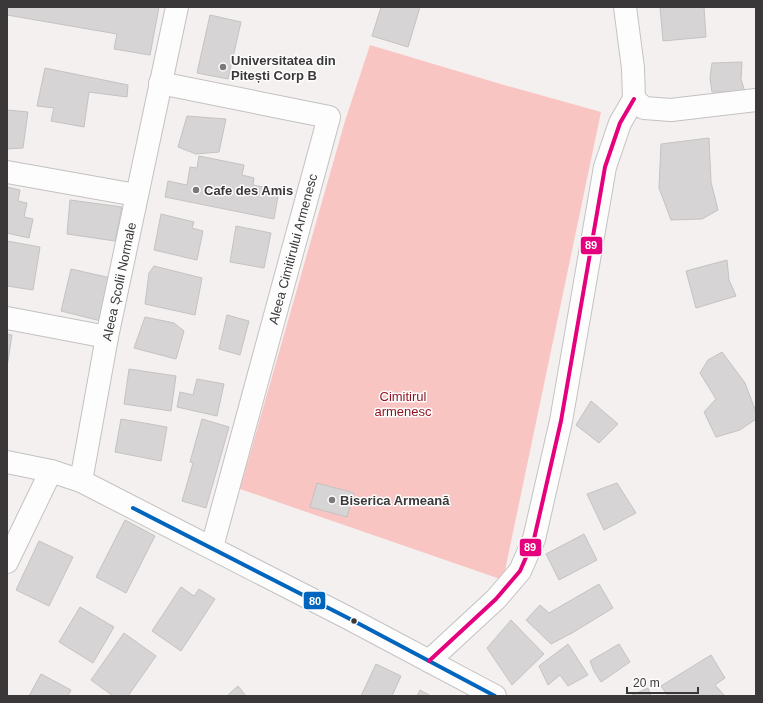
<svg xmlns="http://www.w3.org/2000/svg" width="763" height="703" viewBox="0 0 763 703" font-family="Arial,sans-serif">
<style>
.green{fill:#f9c5c2}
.building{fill:#d6d4d4;stroke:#c5c2c2}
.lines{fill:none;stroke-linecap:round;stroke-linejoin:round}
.minor-casing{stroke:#c4c1c1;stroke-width:24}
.minor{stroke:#fdfdfd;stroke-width:22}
.bus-1-casing{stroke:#fefdfd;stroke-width:7}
.bus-2-casing{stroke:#fefdfd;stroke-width:7}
.bus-1{stroke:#0065bd;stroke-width:4}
.bus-2{stroke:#e5007d;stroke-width:4}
.poi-dot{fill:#7b7878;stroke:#fefdfd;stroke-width:1.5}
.bus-dot{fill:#3a3838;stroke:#fefdfd;stroke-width:1.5}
.labels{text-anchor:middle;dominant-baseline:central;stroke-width:3;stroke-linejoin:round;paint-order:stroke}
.poi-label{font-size:13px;font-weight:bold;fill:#3a3838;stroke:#fefdfd;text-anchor:start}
.street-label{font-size:13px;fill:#3a3838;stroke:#fefdfd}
.park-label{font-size:13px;fill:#8f101f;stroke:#fefdfd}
.line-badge{stroke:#fefdfd;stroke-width:1.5}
.badge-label{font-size:11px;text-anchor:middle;font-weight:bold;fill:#fff}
</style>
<rect width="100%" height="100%" fill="#f3f0ef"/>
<polygon class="green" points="370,45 504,85 601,112 503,580 240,489 345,121"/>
<g class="building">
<polygon points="7,7 159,7 150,55 114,49 117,34 7,15"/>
<polygon points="381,7 420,7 408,47 372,36"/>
<polygon points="660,7 704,7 706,37 663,41"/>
<polygon points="210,15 241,22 228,79 197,73"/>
<polygon points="742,62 741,79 745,92 712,92 710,78 712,63"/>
<polygon points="45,68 128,85 127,97 89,92 84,127 51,121 54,108 37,106"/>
<polygon points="7,110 28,112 23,148 7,149"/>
<polygon points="187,116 226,119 219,152 196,154 178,147"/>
<polygon points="709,138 711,182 718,210 702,219 671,220 659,188 661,144"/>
<polygon points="199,156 244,165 242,175 254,178 253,185 279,190 274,219 165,197 168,181 187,185 190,167 197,168"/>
<polygon points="7,187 20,190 18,201 27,203 24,217 33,219 29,238 7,233"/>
<polygon points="70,200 122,207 115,241 67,234"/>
<polygon points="161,214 194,222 192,228 203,231 197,260 154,250"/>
<polygon points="236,226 271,233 264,268 230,262"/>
<polygon points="7,241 40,247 33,290 7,286"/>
<polygon points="727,260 729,280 736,296 696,308 686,271"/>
<polygon points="154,266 202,278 195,315 145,304 149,273"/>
<polygon points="71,269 111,278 101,321 61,311"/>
<polygon points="227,315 249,321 240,355 219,349"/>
<polygon points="145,317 174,323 184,331 176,359 134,348"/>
<polygon points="7,334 12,335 7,367"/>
<polygon points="722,352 745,383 756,412 756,419 740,430 716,437 704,412 716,399 700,373 708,360"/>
<polygon points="129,369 176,376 171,411 124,404"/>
<polygon points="197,379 224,384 217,416 177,407 180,392 193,395"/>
<polygon points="591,401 618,424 599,443 576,425"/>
<polygon points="121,419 167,427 161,461 115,452"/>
<polygon points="202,419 229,427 206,508 182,501 193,463 190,462"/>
<polygon points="317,483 354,493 347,517 310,507"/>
<polygon points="617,483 636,513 604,530 587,494"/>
<polygon points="125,520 155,536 126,593 96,577"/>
<polygon points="584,534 597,560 559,580 546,554"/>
<polygon points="39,541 73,557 49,606 16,590"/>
<polygon points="599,584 613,608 572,633 551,644 526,620 540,605 549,613"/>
<polygon points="181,587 194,596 199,589 215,599 181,651 152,631"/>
<polygon points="80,607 114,627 93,663 59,642"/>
<polygon points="511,620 544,654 512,685 487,648"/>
<polygon points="124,633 156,656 128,696 113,696 91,680"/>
<polygon points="568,644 588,675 568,686 560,675 548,685 539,666"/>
<polygon points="619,644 630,662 601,682 594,671 590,661"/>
<polygon points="711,655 725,678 715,685 725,696 668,696 661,686"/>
<polygon points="376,664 401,676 392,696 361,696"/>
<polygon points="41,674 71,690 68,696 29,696"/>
<polygon points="238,686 246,696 227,696"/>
<polygon points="648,688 651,696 630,696"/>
<polygon points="420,690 431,696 417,696"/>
</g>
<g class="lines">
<g class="minor-casing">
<g id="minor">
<polyline points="625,7 633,68 634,99 644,108 671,110 756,100"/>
<polyline points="160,83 329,117 212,547"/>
<polyline points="7,172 136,195"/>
<polyline points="7,318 107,337"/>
<polyline points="7,462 51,471 81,481 350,619 495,696"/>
<path id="s1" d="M81 481 107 337 177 7"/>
<polyline points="7,562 51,471"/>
<polyline points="429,661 496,599 520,571 534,539 561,421 605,167 620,123 634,99"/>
</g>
</g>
<use href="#minor" class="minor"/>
<g class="bus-1-casing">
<polyline id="bus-1" points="133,508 350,619 495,696"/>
</g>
<g class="bus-2-casing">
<polyline id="bus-2" points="429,661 496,599 520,571 534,539 561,421 605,167 620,123 634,99"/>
</g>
<use href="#bus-1" class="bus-1"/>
<use href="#bus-2" class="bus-2"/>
</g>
<g class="poi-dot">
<circle cx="223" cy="67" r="4"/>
<circle cx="196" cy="190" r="4"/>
<circle cx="332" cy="500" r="4"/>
</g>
<circle class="bus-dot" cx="354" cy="621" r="3.5"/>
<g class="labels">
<g class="poi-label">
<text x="231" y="60">Universitatea din<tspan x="231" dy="15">Pitești Corp B</tspan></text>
<text x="204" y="190">Cafe des Amis</text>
<text x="340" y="500">Biserica Armeană</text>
</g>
<g class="street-label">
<text transform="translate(293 249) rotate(-75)">Aleea Cimitirului Armenesc</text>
<text stroke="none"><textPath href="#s1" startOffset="203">Aleea Școlii Normale</textPath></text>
</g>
<g class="park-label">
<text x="403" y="396">Cimitirul<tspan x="403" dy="15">armenesc</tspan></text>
</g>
</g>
<g class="line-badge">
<rect x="580" y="236" width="23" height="19" rx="4" fill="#e5007d"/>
<rect x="519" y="538" width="23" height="19" rx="4" fill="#e5007d"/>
<rect x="303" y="591" width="23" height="19" rx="4" fill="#0065bd"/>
</g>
<g class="badge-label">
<text x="591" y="249">89</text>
<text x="530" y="551">89</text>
<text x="315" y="605">80</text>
</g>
<rect width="763" height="703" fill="none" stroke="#3a3838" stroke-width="16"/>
<path d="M627 687v6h71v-6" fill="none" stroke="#3a3838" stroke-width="2"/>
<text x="633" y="687" font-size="12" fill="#3a3838" stroke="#fefdfd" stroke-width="3" paint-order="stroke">20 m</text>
</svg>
